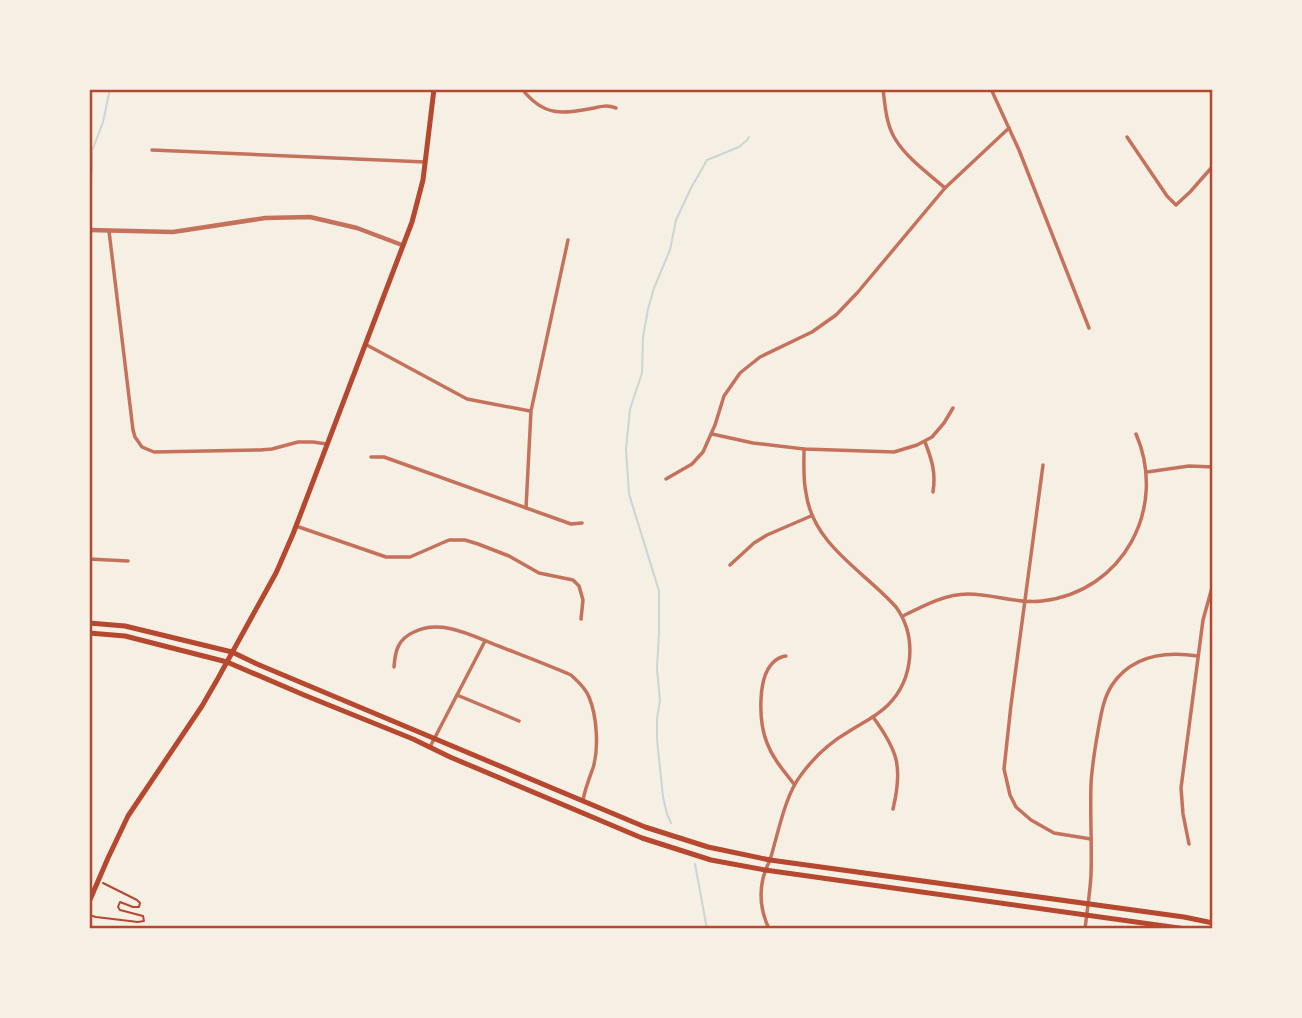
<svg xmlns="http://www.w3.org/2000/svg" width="1302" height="1018" viewBox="0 0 1302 1018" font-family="'Varela Round',sans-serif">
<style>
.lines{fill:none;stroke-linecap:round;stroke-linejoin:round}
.stream{stroke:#c9d6d2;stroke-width:2}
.path{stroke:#b5482f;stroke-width:2}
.minor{stroke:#c5725c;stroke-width:3.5}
.tertiary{stroke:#c5725c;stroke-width:4.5}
.secondary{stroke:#b5482f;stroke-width:5}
.neatline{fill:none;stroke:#b5482f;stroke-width:2.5}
</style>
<rect width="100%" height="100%" fill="#f6efe4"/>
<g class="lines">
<g class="stream">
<polyline points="89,204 92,169 92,151 103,122 110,89"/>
<polyline points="89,248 90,250 89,252"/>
<polyline points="671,823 667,814 663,797 657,739 657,719 660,700 657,669 659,633 659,591 629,494 626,449 630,409 642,373 643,337 648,309 654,288 670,250 676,220 691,188 707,160 739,147 747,140 749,137"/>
<polyline points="695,864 707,929"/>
<polyline points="89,927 94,929"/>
</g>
<polyline class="path" points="89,915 96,917 138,922 144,921 143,916 120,910 118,907 120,902 133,907 139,907 140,903 137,900 103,883"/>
<g class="minor">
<path d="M522 89C544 117 562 114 594 108 602 106 608 105 616 108"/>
<path d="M883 89C885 105 886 123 894 137 906 158 928 173 945 188"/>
<polyline points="991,89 1019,150 1089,328"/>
<polyline points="1127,137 1167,196 1176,205 1190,192 1213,166"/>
<polyline points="152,150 425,162"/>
<polyline points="109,231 133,430 135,437 142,447 154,452 260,450 272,449 298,442 313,442 327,444"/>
<polyline points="365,344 467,399 530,411"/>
<polyline points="712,434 753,443 804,449 894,452 917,445 932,437 944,423 953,408"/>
<path d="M925 442C932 460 936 473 933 492"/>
<polyline points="371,457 384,457 571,524 582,523"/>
<polyline points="1043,465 1011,705 1004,769 1010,795 1016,807 1031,820 1054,833 1091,839"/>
<polyline points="1147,472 1189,466 1213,467"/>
<polyline points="666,479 692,464 703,452 715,425 724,396 740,373 760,357 812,332 836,315 858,292 945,188 1009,128"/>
<polyline points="526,508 531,411 568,240"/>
<polyline points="296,526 386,557 410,557 449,540 465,540 478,544 509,556 539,573 573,580 579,586 583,600 581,619"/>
<polyline points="89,559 128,561"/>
<polyline points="730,565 754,543 767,535 811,516"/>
<path d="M903 616C923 606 945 594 968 594 993 594 1017 604 1042 601 1123 592 1168 508 1136 434"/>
<path d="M786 656C784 656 778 658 776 660 756 674 759 723 767 743 773 759 784 771 794 784"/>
<path d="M394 667C395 651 398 639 414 632 442 618 474 637 501 647 524 656 548 665 571 675 578 682 585 687 589 697 597 716 599 748 593 768 589 779 585 789 583 800"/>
<polyline points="457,695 519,721"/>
<path d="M873 717C898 751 903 767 893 809"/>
<polyline points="430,747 485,641"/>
<polyline points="1189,844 1183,814 1181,788 1203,620 1213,584"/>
<path d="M769 929C758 905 758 883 770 860 778 834 785 795 801 775 814 757 829 743 848 732 862 723 876 717 888 705 914 679 917 636 896 607 864 571 813 545 806 493 803 479 804 464 804 449"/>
<path d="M1085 929C1087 911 1090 893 1091 875 1092 845 1090 814 1091 784 1092 766 1095 748 1098 731 1101 715 1103 699 1112 685 1132 655 1165 651 1198 656"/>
</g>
<polyline class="tertiary" points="89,230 173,232 265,218 310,217 357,228 402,245"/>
<g class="secondary">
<polyline points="89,623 125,626 232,652 257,664 645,827 708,847 770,860 1184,917 1213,923"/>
<polyline points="89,633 125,636 227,662 304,695 413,739 450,757 642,838 711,860 765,870 1186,929"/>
<polyline points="89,902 108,858 128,816 202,706 217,680 276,573 293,534 412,222 423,180 434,89"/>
</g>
</g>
<rect width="1302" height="1018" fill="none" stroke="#f6efe4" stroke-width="182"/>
<rect x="91" y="91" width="1120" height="836" class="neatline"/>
</svg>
